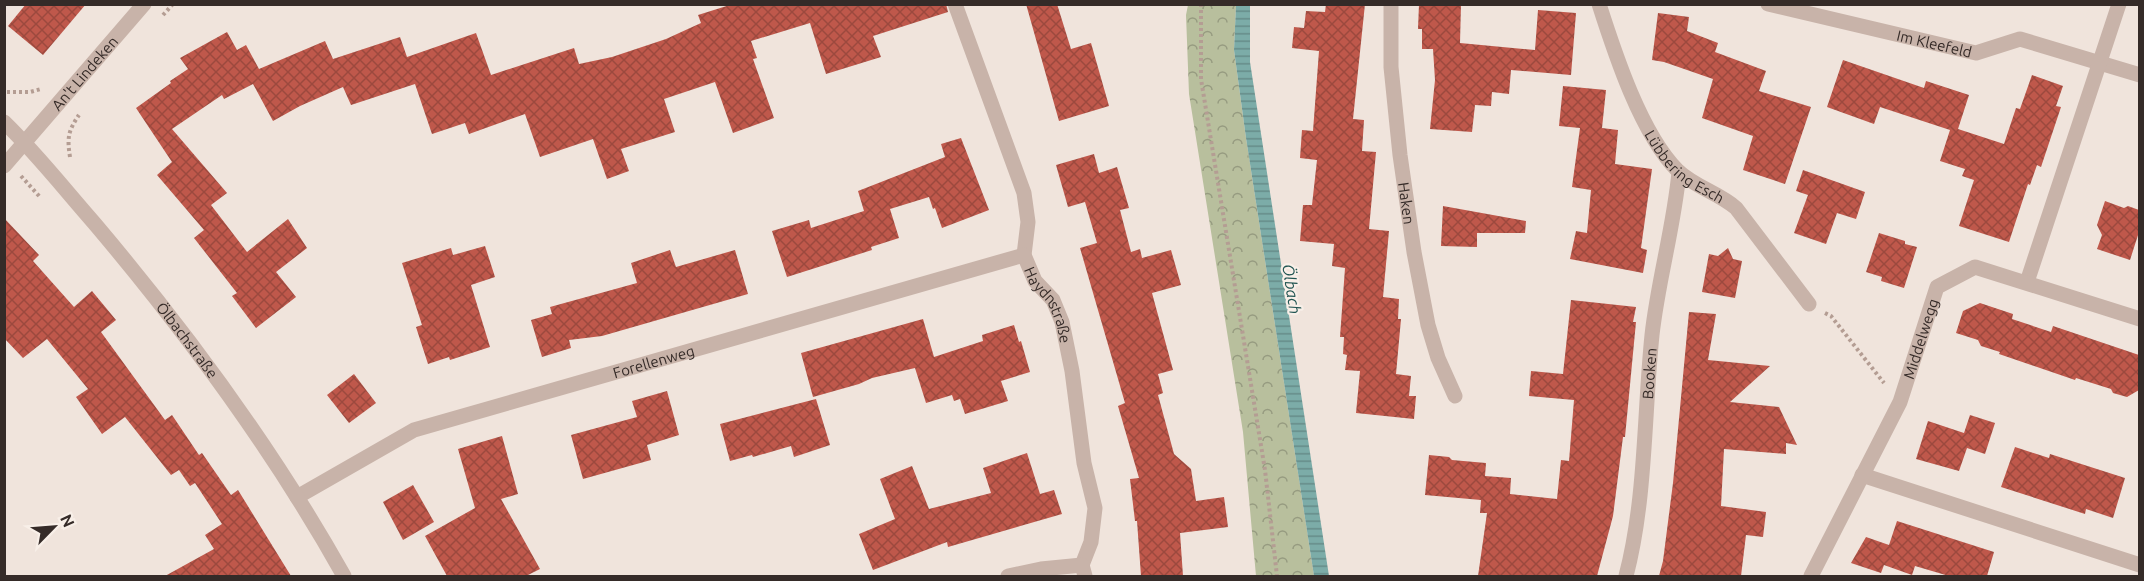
<svg xmlns="http://www.w3.org/2000/svg" width="2144" height="581" viewBox="0 0 2144 581" font-family="Ubuntu,sans-serif">
<style>
.forest{fill:url(#forest-crowns)}
.water{fill:url(#water-rules)}
.building{fill:url(#building-cross-hatch)}
.lines{fill:none;stroke-linecap:round;stroke-linejoin:round}
.path{stroke:#b49d93;stroke-width:4;stroke-dasharray:3 3;stroke-linecap:butt}
.minor{stroke:#c8b3a9;stroke-width:15}
.tertiary{stroke:#c8b3a9;stroke-width:15}
.labels{text-anchor:middle;dominant-baseline:central;stroke-width:4.5;stroke-linejoin:round;paint-order:stroke}
.street-label{font-size:15px;fill:#352b28;stroke:#f8efe8}
.water-label{font-size:16px;font-style:italic;fill:#205451;stroke:#f8efe8}
</style>
<defs>
<pattern id="forest-crowns" width="20" height="18" patternUnits="userSpaceOnUse" patternTransform="scale(1.5)"><rect width="20" height="18" fill="#b8bf9d"/><path d="M2 6a3 3 0 1 1 6 0M12 15a3 3 0 1 1 6 0" fill="none" stroke="#969b80"/></pattern>
<pattern id="water-rules" width="6" height="5" patternUnits="userSpaceOnUse" patternTransform="scale(1.5)"><rect width="6" height="5" fill="#7caca8"/><path d="M0 2.5h6" fill="none" stroke="#668c89"/></pattern>
<pattern id="building-cross-hatch" width="8" height="8" patternUnits="userSpaceOnUse" patternTransform="scale(1.5)"><rect width="8" height="8" fill="#bf584b"/><path d="M0 0l8 8M0 8l8-8" fill="none" stroke="#9c493e"/></pattern>
</defs>
<rect width="100%" height="100%" fill="#f0e4dc"/>
<polygon class="forest" points="1188,5 1236,5 1234,50 1246,138 1314,576 1256,576 1243,432 1189,94 1186,15"/>
<polygon class="water" points="1236,5 1250,5 1250,62 1329,576 1314,576 1246,138 1234,50"/>
<g class="building">
<polygon points="26,4 86,4 43,55 8,26"/>
<polygon points="733,4 946,4 948,12 873,36 881,57 826,74 810,23 751,41 757,58 753,59 774,118 733,133 715,82 664,99 675,132 621,149 629,171 607,179 593,139 540,157 525,114 469,134 465,123 432,134 415,84 351,105 343,87 300,106 273,121 253,84 224,99 222,95 172,129 227,193 211,205 247,252 288,219 307,248 276,272 296,297 256,328 232,296 237,293 194,238 204,230 157,175 172,162 136,108 171,83 170,81 188,69 180,58 227,32 237,50 246,45 259,69 325,41 333,59 400,37 407,57 476,33 491,75 574,48 579,64 612,57 666,39 701,23 698,15"/>
<polygon points="1026,4 1057,4 1071,49 1091,43 1109,106 1059,121"/>
<polygon points="1326,4 1365,4 1353,119 1364,120 1362,151 1376,152 1369,229 1389,231 1383,297 1399,299 1398,319 1401,319 1396,374 1411,376 1409,396 1416,396 1414,419 1356,413 1360,371 1345,370 1347,355 1343,354 1344,337 1340,337 1345,268 1332,266 1334,244 1300,241 1303,205 1312,205 1317,160 1300,158 1302,130 1313,131 1319,51 1292,48 1294,27 1304,28 1306,11 1325,12"/>
<polygon points="1419,4 1461,4 1460,43 1535,50 1538,10 1576,13 1571,75 1511,70 1509,94 1492,92 1491,106 1475,105 1472,132 1430,129 1435,80 1433,49 1422,49 1422,29 1418,29"/>
<polygon points="1658,13 1689,17 1687,31 1718,43 1715,52 1766,71 1759,91 1811,107 1785,184 1743,170 1753,136 1702,118 1713,79 1664,62 1652,60"/>
<polygon points="1843,60 1924,88 1926,81 1969,95 1958,129 2004,144 2016,108 2020,109 2032,75 2063,86 2056,106 2061,107 2041,167 2037,165 2030,185 2028,184 2009,242 1959,226 1974,180 1962,176 1965,169 1940,161 1950,130 1880,107 1874,124 1827,107"/>
<polygon points="1563,86 1606,90 1602,128 1618,130 1615,164 1652,169 1641,248 1647,250 1643,273 1570,259 1576,231 1587,233 1591,190 1572,187 1580,128 1559,126"/>
<polygon points="961,138 989,210 942,228 935,208 933,209 929,197 890,209 899,238 871,247 872,250 787,277 772,231 809,220 811,228 864,211 858,191 945,157 941,144"/>
<polygon points="1094,154 1099,173 1117,167 1129,208 1120,210 1131,252 1140,249 1142,258 1171,250 1181,285 1152,293 1173,370 1158,374 1163,393 1158,395 1174,454 1191,469 1196,501 1224,497 1228,527 1180,533 1183,576 1141,576 1137,521 1135,521 1130,479 1139,478 1118,406 1125,403 1080,248 1097,243 1085,202 1068,207 1056,165"/>
<polygon points="1803,170 1865,192 1856,219 1837,213 1826,244 1794,233 1808,195 1796,191"/>
<polygon points="2105,201 2124,208 2128,206 2139,210 2139,232 2130,260 2097,249 2102,235 2097,225"/>
<polygon points="1443,206 1526,221 1525,233 1477,233 1477,247 1441,246"/>
<polygon points="4,218 39,255 33,261 74,307 92,291 116,320 101,332 165,420 172,415 199,455 202,453 231,495 238,490 291,576 165,576 214,549 205,535 222,524 195,483 190,486 179,470 171,475 125,417 102,434 76,397 88,389 47,339 23,358 4,338"/>
<polygon points="1879,233 1905,241 1905,244 1917,247 1904,288 1881,281 1882,277 1866,272"/>
<polygon points="485,246 495,277 471,285 490,347 450,360 449,357 428,364 416,327 422,325 402,263 451,248 453,255"/>
<polygon points="1728,248 1733,259 1742,261 1735,298 1702,292 1709,254 1718,256"/>
<polygon points="670,250 676,267 735,250 748,294 602,336 569,340 571,348 542,357 531,320 552,314 550,307 637,283 631,263"/>
<polygon points="1571,300 1636,307 1633,322 1636,322 1625,437 1623,437 1613,516 1597,576 1478,576 1487,513 1480,513 1481,500 1425,495 1429,455 1449,457 1452,460 1486,463 1485,476 1511,478 1510,494 1557,499 1561,460 1569,461 1574,400 1529,396 1531,371 1563,374"/>
<polygon points="1980,303 2013,314 2012,319 2051,332 2053,326 2139,355 2139,390 2127,397 2113,393 2111,389 2076,378 2075,380 1999,354 2000,352 1981,346 1978,340 1956,333 1963,311"/>
<polygon points="1689,312 1716,314 1708,360 1770,366 1730,402 1779,407 1797,445 1786,443 1786,454 1724,449 1721,506 1766,512 1763,537 1746,535 1741,576 1659,576 1663,561 1673,483"/>
<polygon points="923,319 934,357 983,341 982,335 1014,325 1019,342 1021,341 1030,372 1001,381 1008,401 965,414 960,399 954,401 952,395 926,403 915,368 872,378 859,384 813,397 801,353"/>
<polygon points="354,374 376,403 349,423 327,395"/>
<polygon points="667,391 679,435 647,445 651,460 583,479 571,435 637,417 632,401"/>
<polygon points="816,399 830,445 794,457 791,446 753,457 752,455 730,461 720,424"/>
<polygon points="1970,415 1995,423 1985,454 1967,448 1959,471 1916,459 1928,421 1964,433"/>
<polygon points="502,436 518,494 501,499 540,569 526,576 447,576 425,536 475,508 458,449"/>
<polygon points="2015,447 2049,458 2050,454 2125,478 2113,518 2086,509 2085,514 2001,487"/>
<polygon points="1027,453 1040,494 1054,490 1062,514 948,547 947,542 873,570 859,534 895,519 880,479 912,466 929,509 991,493 983,468"/>
<polygon points="413,485 434,522 403,540 383,502"/>
<polygon points="1897,521 1994,552 1987,576 1949,576 1915,566 1912,575 1884,565 1881,573 1851,563 1866,537 1889,545"/>
</g>
<g class="lines">
<g class="path">
<polyline points="1201,4 1201,79 1265,470 1277,576"/>
<polyline points="163,15 173,4"/>
<polyline points="7,92 30,92 41,89"/>
<path d="M70 157C67 138 68 131 79 115"/>
<polyline points="21,176 40,197"/>
<polyline points="1825,313 1831,316 1884,383"/>
</g>
<g class="minor">
<path id="s1" d="M955 4 1024 193 1028 222 1024 255 1035 281 1053 300 1062 322 1072 371 1084 463 1095 508 1091 542 1082 565 1085 576"/>
<path id="s2" d="M1391 4V67L1400 155 1414 252 1428 325 1438 358 1455 396"/>
<path id="s3" d="M1599 4C1615 54 1641 134 1678 171 1695 187 1719 193 1736 208L1809 304"/>
<path id="s4" d="M1768 4 1976 53 2020 39 2140 75"/>
<path id="s5" d="M4 166 144 4"/>
<polyline points="2027,282 2119,4"/>
<polyline points="1862,475 2140,565"/>
<path id="s6" d="M297 497 414 430 1024 255"/>
<polyline points="1008,576 1041,569 1082,565"/>
<path id="s7" d="M1626 576C1646 500 1644 413 1652 335 1658 280 1674 227 1679 172"/>
<path id="s8" d="M1811 576 1900 402 1937 287 1975 267 2140 319"/>
</g>
<path class="tertiary" id="s9" d="M4 122C37 154 65 190 95 224 188 334 274 451 344 576"/>
</g>
<g class="labels">
<g class="street-label">
<text stroke="none"><textPath href="#s4" startOffset="171">Im Kleefeld</textPath></text>
<text stroke="none"><textPath href="#s5" startOffset="123">An't Lindeken</textPath></text>
<text stroke="none"><textPath href="#s3" startOffset="188">Lübbering Esch</textPath></text>
<text stroke="none"><textPath href="#s2" startOffset="200">Haken</textPath></text>
<text stroke="none"><textPath href="#s1" startOffset="320">Haydnstraße</textPath></text>
<text stroke="none"><textPath href="#s8" startOffset="262">Middelwegg</textPath></text>
<text stroke="none"><textPath href="#s9" startOffset="285">Ölbachstraße</textPath></text>
<text stroke="none"><textPath href="#s6" startOffset="384">Forellenweg</textPath></text>
<text stroke="none"><textPath href="#s7" startOffset="204">Booken</textPath></text>
</g>
<g class="water-label">
<text transform="translate(1292 289) rotate(81)">Ölbach</text>
</g>
</g>
<rect width="2144" height="581" fill="none" stroke="#352b28" stroke-width="12"/>
<g transform="translate(54 527) rotate(65)" stroke="#f8efe8" stroke-width="4.5" paint-order="stroke">
<path d="M0-4.5L10 22L0 15L-10 22Z" fill="#352b28"/>
<text y="-9" font-size="16" font-weight="bold" text-anchor="middle" fill="#352b28">N</text>
</g>
</svg>
